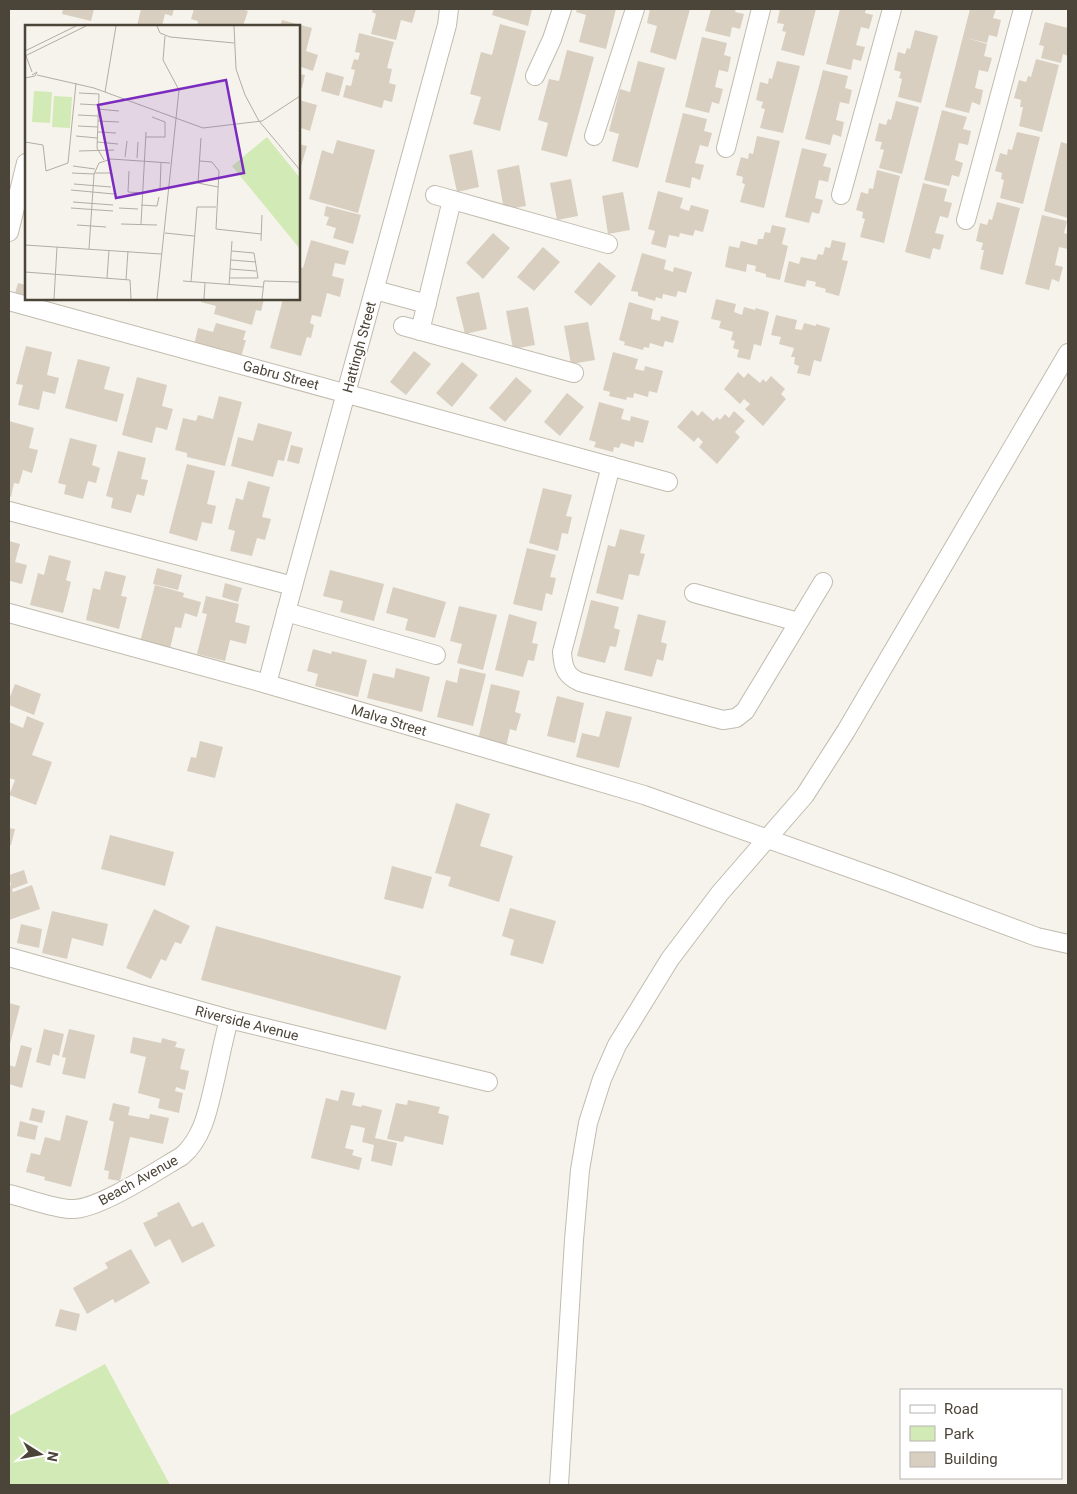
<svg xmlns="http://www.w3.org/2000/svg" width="1077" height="1494" viewBox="0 0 1077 1494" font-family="Roboto,sans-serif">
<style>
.green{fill:#d2eab5}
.building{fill:#d8cfc1}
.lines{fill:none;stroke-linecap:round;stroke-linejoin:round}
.street-casing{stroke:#c2bbae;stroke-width:20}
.street{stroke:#fff;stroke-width:18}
.labels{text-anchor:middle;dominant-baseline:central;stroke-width:4;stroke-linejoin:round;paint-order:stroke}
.street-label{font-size:14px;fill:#4b4439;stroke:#fff}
.inset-road{fill:none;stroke:#b2ada4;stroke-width:1}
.view{fill:#7b2cbf;fill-opacity:0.15;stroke:#7b2cbf;stroke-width:2.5}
.inset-edge{fill:none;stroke:#4b4439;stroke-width:2.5}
</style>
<rect width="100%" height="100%" fill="#f6f3ec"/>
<polygon class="green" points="105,1364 170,1485 9,1485 9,1416"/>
<g class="building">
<polygon points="63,9 94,9 91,21 62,14"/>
<polygon points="141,9 174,9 172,16 165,14 162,26 137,26"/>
<polygon points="194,9 241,9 248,11 243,26 197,26 198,21 191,19"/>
<polygon points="373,9 416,9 412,23 401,20 396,40 371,34 376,14 372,12"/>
<polygon points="494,9 532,9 528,26 492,15"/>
<polygon points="577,9 616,9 606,49 579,42 586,15 576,12"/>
<polygon points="650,9 690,9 676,60 650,52 657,26 647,23"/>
<polygon points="711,9 736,9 735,12 744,14 740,29 732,27 730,37 705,31"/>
<polygon points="780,9 816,9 804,56 781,50 786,32 782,31 784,24 777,23"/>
<polygon points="840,9 866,9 865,13 873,15 869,29 861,27 856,45 865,47 861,61 853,59 851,70 826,64"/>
<polygon points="970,9 996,9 993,18 1001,20 997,37 989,35 987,43 967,38 987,44 984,56 992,58 988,72 979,70 975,88 983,90 980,105 972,102 969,113 945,107"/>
<polygon points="282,20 312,28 306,51 318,55 313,71 301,67 300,74 305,75 302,88 299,87 299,26 280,26"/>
<polygon points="1045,22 1068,28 1068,56 1063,54 1061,63 1041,58 1044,46 1039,45"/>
<polygon points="500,24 526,31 500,131 473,124 481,97 470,94 481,52 492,55"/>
<polygon points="915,30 938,36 921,103 898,97 902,79 899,78 901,72 894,70 898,52 905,54 907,48 910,49"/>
<polygon points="359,33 394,42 387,68 392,69 389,83 396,85 392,102 384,100 382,108 343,97 346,85 351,86 355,70 351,69 354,59 358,60 360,53 355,52"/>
<polygon points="702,37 727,43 724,55 731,57 728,72 719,70 715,87 723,89 719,104 712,102 709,113 685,107"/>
<polygon points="567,50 594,57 567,157 541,150 548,123 538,120 549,79 559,81"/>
<polygon points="1036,59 1059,65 1042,132 1019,126 1023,107 1020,107 1021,100 1014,98 1019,80 1026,82 1028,76 1031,77"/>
<polygon points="638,61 665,68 638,168 612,161 619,134 609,131 620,89 630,92"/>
<polygon points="777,61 800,66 783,133 760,128 765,109 761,108 763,102 756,100 760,82 768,84 769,78 772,79"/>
<polygon points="823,70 848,76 845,88 852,90 849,104 840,102 836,120 844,122 841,137 833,134 830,145 805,139"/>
<polygon points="326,72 344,77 339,96 321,91"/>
<polygon points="299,100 317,105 310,131 301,128 299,136"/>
<polygon points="896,101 919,107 902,174 879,168 884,150 880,149 882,142 875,141 879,123 886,125 888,119 891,120"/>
<polygon points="942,110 967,117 963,129 971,131 968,145 959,143 955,160 963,163 959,177 952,175 949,186 924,180"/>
<polygon points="683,113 707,119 704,131 712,133 708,147 700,145 695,163 704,165 700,180 692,177 690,188 665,182"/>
<polygon points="1017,132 1040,137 1023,204 1000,198 1004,180 1001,179 1002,173 995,171 1000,153 1007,155 1008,149 1012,150"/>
<polygon points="757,136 780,141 764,208 740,202 745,184 742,183 743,177 736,175 741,157 748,159 749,153 753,154"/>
<polygon points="337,140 375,150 358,213 309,199 322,150 333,154"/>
<polygon points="1061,142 1068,144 1068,218 1044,211"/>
<polygon points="299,144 307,146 299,173"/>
<polygon points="802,148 827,154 823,166 831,168 828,182 819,180 815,198 823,200 819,214 812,212 809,223 785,217"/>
<polygon points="472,150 479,187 457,192 449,155"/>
<polygon points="519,165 526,206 504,210 497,170"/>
<polygon points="877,170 900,176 884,243 860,237 865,219 862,218 863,212 856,210 861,192 868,194 869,188 873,189"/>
<polygon points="571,179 578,216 557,220 550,183"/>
<polygon points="923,183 947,189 944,201 952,203 948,218 940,216 935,233 944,235 940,250 933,248 930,259 905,252"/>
<polygon points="658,191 683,198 680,208 689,211 691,205 709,210 703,232 695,230 693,236 680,233 679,237 669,235 666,248 651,244 655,231 648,229"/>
<polygon points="623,192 630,230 608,234 602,196"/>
<polygon points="997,202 1020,208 1003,275 980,269 984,250 981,250 983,243 976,241 980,223 987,225 989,219 992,220"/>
<polygon points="326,206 361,215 353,244 333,238 336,228 326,225 329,217 324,216"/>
<polygon points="1042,215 1067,221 1064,233 1068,234 1068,249 1059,247 1055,265 1063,267 1059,282 1052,279 1049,290 1025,284"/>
<polygon points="772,225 786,228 782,244 788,246 780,280 766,277 766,274 755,271 756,266 747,264 746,272 725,267 729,246 739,248 741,241 757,245 758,239 763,239 765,232 770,233"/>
<polygon points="493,233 510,248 483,279 466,263"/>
<polygon points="311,240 349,251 345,265 335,263 332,276 344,279 340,297 327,293 321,317 312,315 310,323 314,325 311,338 307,337 301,356 270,348 283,299 299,299 299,267 303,268"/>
<polygon points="832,240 846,243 842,260 848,261 839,296 825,292 826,289 815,286 816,282 807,280 805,287 784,282 789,261 799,264 801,257 816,260 818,254 823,255 825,247 830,248"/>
<polygon points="543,247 560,262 534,291 517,277"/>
<polygon points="642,253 666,260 664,269 673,272 674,267 692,272 686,293 678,291 676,297 663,294 662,299 656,297 655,301 638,296 638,292 631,291"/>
<polygon points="599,262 616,276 591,306 574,292"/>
<polygon points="18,283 26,285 26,299 45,299 42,308 13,301"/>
<polygon points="479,292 487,329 465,334 456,297"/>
<polygon points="202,299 264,299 261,311 256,310 252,325 214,314 216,306 201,302"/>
<polygon points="716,299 736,304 734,312 742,315 744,307 755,310 756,308 769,312 761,346 754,344 750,360 737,357 739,350 733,348 735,341 731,340 733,332 719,328 721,321 711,319"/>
<polygon points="629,302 653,309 651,319 660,321 661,316 679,321 673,343 665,341 663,347 650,343 649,348 644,347 643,350 624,345 625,342 619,340"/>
<polygon points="528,307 535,345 513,349 506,311"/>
<polygon points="776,315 797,320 795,329 802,330 804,323 816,326 816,324 830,328 821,362 814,360 810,376 797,373 799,366 794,364 795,357 791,357 794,348 779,344 781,337 771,335"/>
<polygon points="588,322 595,360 571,364 564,326"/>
<polygon points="216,323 246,331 243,340 246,340 241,357 194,345 198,328 213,332"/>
<polygon points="26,346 52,352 47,375 59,378 55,394 43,391 39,410 18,405 23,385 16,384"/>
<polygon points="414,351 431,364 406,395 390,382"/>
<polygon points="613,352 638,359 635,369 644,371 645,366 663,371 657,393 649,391 648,397 634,393 633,398 627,397 626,400 609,396 610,392 603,390"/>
<polygon points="78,359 110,367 104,389 124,394 117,422 65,408"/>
<polygon points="462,362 478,375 452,407 436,393"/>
<polygon points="738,372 744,378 748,373 760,383 763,379 766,382 771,376 785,389 781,394 786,399 763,426 745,409 750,404 744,399 740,404 724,389"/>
<polygon points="137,377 167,385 162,406 173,409 167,430 156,427 152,443 122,435"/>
<polygon points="516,377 532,391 505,422 489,408"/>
<polygon points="567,393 584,407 560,436 544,422"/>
<polygon points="219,396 242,402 225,466 187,457 187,453 175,450 183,418 196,421 198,415 213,419"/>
<polygon points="599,402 624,409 621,419 630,421 631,416 649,421 643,443 635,441 634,447 621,443 619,448 614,447 613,452 594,447 596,442 589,440"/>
<polygon points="692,410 698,416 702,411 713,421 717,417 720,420 725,414 729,418 734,411 745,421 735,432 740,437 717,464 699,447 703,442 698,437 694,442 677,427"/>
<polygon points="9,421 34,428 29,448 38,450 32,473 23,470 19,484 14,483 11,497 9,496"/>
<polygon points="258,423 292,432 284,461 278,460 273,477 231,466 238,437 253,441"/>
<polygon points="70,438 97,445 92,465 100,468 96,483 88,481 83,499 64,494 66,485 58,483"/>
<polygon points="291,445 303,448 299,464 287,461"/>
<polygon points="118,451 146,458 141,479 148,480 144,496 137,494 131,513 111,508 113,498 106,496"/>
<polygon points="187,464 215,471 207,504 216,506 212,524 202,522 197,541 169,533"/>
<polygon points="248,481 270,487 262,517 271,519 265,540 257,538 252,556 230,551 235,531 228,529 236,498 243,500"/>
<polygon points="543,488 572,495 566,516 572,517 568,534 562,533 558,551 529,543"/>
<polygon points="620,529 645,535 640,553 645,554 639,576 629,574 623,600 596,593 608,545 615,547"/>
<polygon points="9,541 20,544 15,562 27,565 22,584 10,581 9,584"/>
<polygon points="527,548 556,555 550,577 556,578 552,595 546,593 542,611 513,604"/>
<polygon points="49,555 71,561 66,580 71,582 63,613 30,605 38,573 44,575"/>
<polygon points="157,568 182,575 178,590 153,584"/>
<polygon points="330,570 384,584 374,621 340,612 343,601 323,596"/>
<polygon points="105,571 126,576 121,596 127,597 119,629 86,620 93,588 100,590"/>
<polygon points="225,583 242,588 238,602 222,597"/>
<polygon points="155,585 184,593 183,597 201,602 197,617 185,613 181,628 175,627 170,649 140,642"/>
<polygon points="393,587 446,602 435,638 405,630 408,619 386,613"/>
<polygon points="206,596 239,604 235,622 250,626 246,644 230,640 225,661 197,654 207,614 202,613"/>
<polygon points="591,600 619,607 614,628 620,630 616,647 610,646 605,663 577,656"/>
<polygon points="459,606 497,615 483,670 457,663 462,644 450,641"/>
<polygon points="509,614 537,622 532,643 538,644 534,661 528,660 523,677 495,670"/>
<polygon points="638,614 666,621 661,642 667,644 663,661 657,659 652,677 624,670"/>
<polygon points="313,649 331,654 332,651 367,660 358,697 315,686 318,674 307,671"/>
<polygon points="396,668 430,677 422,712 367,698 373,673 394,678"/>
<polygon points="460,668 486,674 473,726 437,717 446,680 457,683"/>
<polygon points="15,684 41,694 34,715 9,705 9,699"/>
<polygon points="491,684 520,691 515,712 521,714 516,731 510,729 506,747 478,740"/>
<polygon points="557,696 584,703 575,743 547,736"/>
<polygon points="606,711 632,717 619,768 576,757 582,733 599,737"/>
<polygon points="27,716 44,723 32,755 52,762 36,805 9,795 15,780 9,778 9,722 23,728"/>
<polygon points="200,741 223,747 215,778 187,771 191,757 196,758"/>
<polygon points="456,803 490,814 480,846 513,856 499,902 448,886 451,877 435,873"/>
<polygon points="9,828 15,829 11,845 9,845"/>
<polygon points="110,835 174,852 165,886 101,869"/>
<polygon points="392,866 432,877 423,909 384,899"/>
<polygon points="24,870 28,883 12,889 13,892 32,885 40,909 9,920 9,886 11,885 9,875"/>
<polygon points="510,908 556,921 543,964 510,955 514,940 502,936"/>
<polygon points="154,909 190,926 181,944 175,942 166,961 161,959 151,979 126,968"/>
<polygon points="52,911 108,924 103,946 72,938 67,959 42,953"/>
<polygon points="21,924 42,929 39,948 17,943"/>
<polygon points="216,926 401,976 386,1030 201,980"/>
<polygon points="9,1003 20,1006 9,1048"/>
<polygon points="44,1029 64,1034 59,1056 53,1054 50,1066 36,1062"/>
<polygon points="69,1029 95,1035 85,1079 62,1074 66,1058 62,1057"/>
<polygon points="133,1037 161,1043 162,1038 177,1042 175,1047 185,1049 180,1069 189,1071 185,1090 176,1087 175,1091 183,1093 179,1113 158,1108 160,1099 138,1093 146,1057 130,1053"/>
<polygon points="21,1045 32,1048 22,1088 9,1084 9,1065 15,1067"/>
<polygon points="341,1090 355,1093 352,1105 361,1107 362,1105 382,1110 375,1138 397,1143 392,1166 371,1161 374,1145 362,1142 365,1128 351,1125 345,1148 354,1150 352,1155 362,1158 359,1170 311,1158 326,1098 338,1101"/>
<polygon points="408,1100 440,1107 438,1113 449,1116 443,1145 405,1136 403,1142 387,1139 396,1103 407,1105"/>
<polygon points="113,1103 130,1107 128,1115 149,1119 150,1114 169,1118 163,1144 130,1137 120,1181 108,1179 109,1171 104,1170 114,1122 109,1120"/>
<polygon points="32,1108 45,1111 42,1123 29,1120"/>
<polygon points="66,1115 88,1121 71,1187 44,1180 45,1177 26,1172 31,1153 40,1155 45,1137 60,1141"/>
<polygon points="20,1121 38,1126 35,1140 17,1136"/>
<polygon points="179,1202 192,1227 203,1222 215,1246 182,1263 170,1239 155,1247 143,1223 158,1216 157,1213"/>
<polygon points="131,1249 150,1283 115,1303 113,1299 87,1314 73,1288 108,1268 105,1263"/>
<polygon points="60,1309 80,1314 76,1331 55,1326"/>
</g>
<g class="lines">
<g class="street-casing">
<g id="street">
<polyline points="535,76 552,39 562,9"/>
<polyline points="594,136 635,9"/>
<polyline points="726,148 761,9"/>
<polyline points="435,195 608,244"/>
<polyline points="841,195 892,9"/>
<polyline points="966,220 1023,9"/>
<polyline points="9,232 26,163"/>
<polyline points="375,290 427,304"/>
<polyline points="9,301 668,482"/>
<polyline points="403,326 574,373"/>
<polyline points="420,331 452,200"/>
<path d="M611 466 562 652C563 668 566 676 580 682L723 720 736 718 745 711 823 582"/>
<polyline points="9,511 293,586"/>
<polyline points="694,593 798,622"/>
<polyline points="286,612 436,655"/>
<polyline points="9,613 267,684 644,795 889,882 1037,937 1068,944"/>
<polyline points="267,684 293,586 447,25 449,9"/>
<polyline points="9,957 229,1019 488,1082"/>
<path d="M9 1194C26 1198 55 1209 72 1209 98 1210 158 1170 182 1156 205 1136 209 1104 216 1076 220 1057 224 1038 229 1019"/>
<polyline points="559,1485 574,1240 580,1170 588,1123 602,1079 617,1045 670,959 720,893 805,795 846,731 1068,353"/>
</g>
</g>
<use href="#street" class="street"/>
</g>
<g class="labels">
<g class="street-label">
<text transform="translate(359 347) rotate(-75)">Hattingh Street</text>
<text transform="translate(281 375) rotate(15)">Gabru Street</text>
<text transform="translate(389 720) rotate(17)">Malva Street</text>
<text transform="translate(247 1023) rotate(14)">Riverside Avenue</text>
<text transform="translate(138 1180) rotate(-29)">Beach Avenue</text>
</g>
</g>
<g transform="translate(25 25)">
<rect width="275" height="275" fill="#f6f3ec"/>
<path d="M9 66 27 67 25 98 7 97ZM29 71 47 72 45 103 27 102ZM242 112 275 153V224L207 141Z" fill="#d2eab5"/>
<path class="inset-road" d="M132 1 135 8 145 12 209 18M209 1 211 44 220 70 234 96 275 145M0 26 51 1M0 31 61 1M1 31 7 47M12 50 69 63 178 103 237 96 275 71M0 53 10 51 12 47 7 50M80 67 91 1M54 68 74 69 72 123 79 135M55 79 74 80M73 84 94 86M53 90 73 91M73 96 94 97M53 101 73 102M73 107 91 108M51 111 72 113M121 112H140V97L127 92M176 113 173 158 193 162M0 117 18 120 21 146 43 138 51 58M72 117 93 119M54 126 89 125M100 132 102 116M112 133 113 117M175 136 187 137 194 146 191 204 236 209M48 141 70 144M104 146 103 167 117 168M47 148 69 149M69 148H85M49 159 86 162M46 165 89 169M135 165 136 138M48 177 88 180M116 180 132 181 134 172M46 183 88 186M94 183 113 184M96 199 132 200M116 199 121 107M52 200 81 202M140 208 169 211M236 216 237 190M0 220 136 229M64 224 69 149 74 138 86 134 145 138M206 235 231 237M205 244 231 246M0 247 105 255 106 274M82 253 84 225M205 253H233L229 228 207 226M101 255 103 226M158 256 238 262M166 257 172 182H191M204 260 207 216M29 274 32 222M132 274 154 65 138 35 140 11M179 274 180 258M237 274 239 256 275 257"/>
<path class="view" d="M201 55 219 148 91 173 73 80Z"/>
<rect width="275" height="275" class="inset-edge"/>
</g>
<rect width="1077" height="1494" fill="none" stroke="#4b4439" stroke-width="20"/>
<rect x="900" y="1389" width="162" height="90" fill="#ffffff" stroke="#b7b4b0"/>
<rect x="910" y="1405" width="25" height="8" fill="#ffffff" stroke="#b7b4b0"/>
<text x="944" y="1414" font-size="15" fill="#4b4439">Road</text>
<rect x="910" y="1426" width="25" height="15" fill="#d2eab5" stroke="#b7b4b0"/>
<text x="944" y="1439" font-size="15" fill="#4b4439">Park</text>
<rect x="910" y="1452" width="25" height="15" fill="#d8cfc1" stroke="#b7b4b0"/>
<text x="944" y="1464" font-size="15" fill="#4b4439">Building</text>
<g transform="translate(40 1454) rotate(101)" stroke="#ffffff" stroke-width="4" paint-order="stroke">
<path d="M0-4L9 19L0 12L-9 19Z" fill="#4b4439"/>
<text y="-8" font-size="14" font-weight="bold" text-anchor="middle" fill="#4b4439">N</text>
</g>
</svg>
